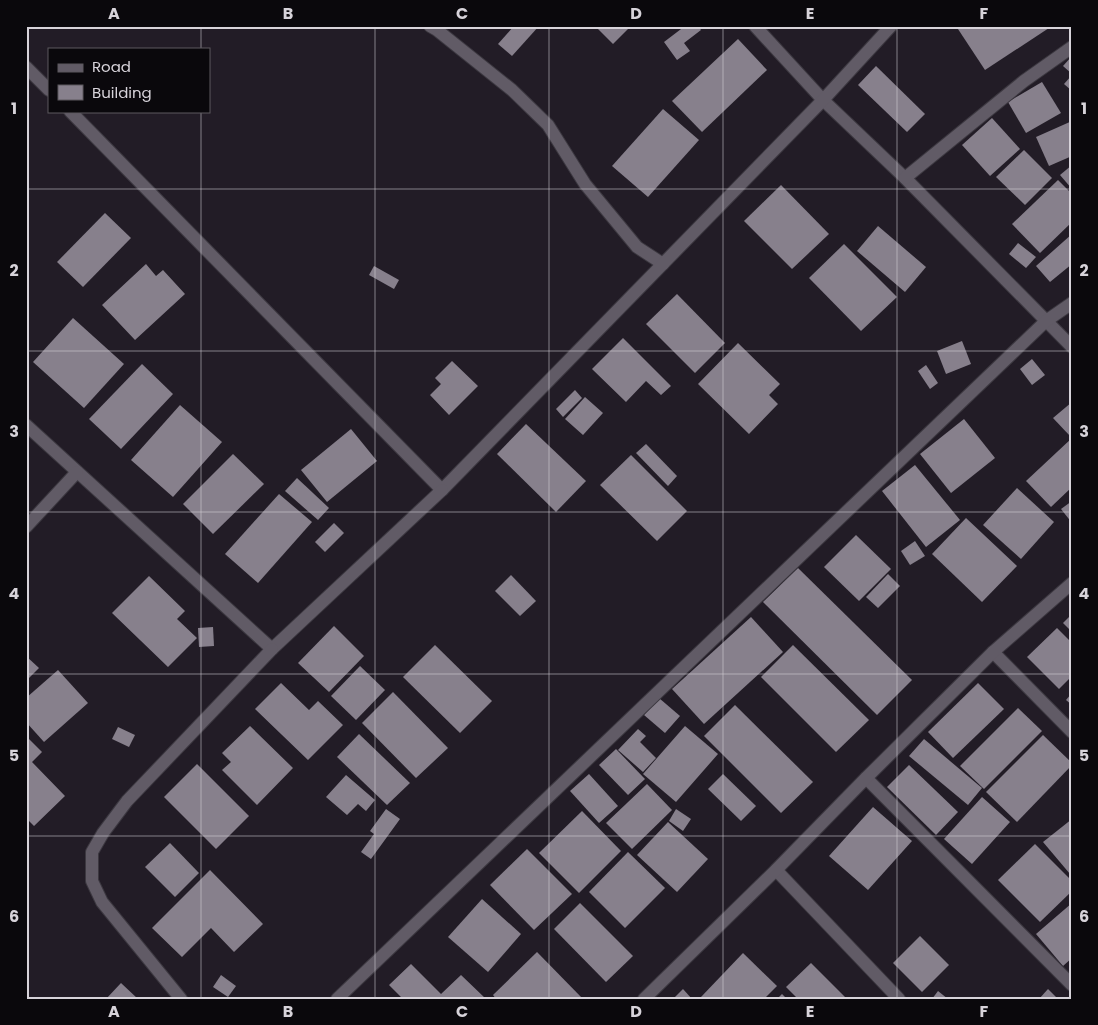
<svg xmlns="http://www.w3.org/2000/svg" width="1098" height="1025" viewBox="0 0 1098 1025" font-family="Poppins,sans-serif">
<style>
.building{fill:#87808c}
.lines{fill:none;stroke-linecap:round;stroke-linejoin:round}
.minor-casing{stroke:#3c3840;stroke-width:14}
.minor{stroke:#615b66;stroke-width:12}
.grid{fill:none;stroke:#d7d3da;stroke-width:1;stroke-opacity:0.55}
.neatline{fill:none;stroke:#d7d3da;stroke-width:2}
.grid-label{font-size:16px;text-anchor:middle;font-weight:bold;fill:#d7d3da}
</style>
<rect width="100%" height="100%" fill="#221c26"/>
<g class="building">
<polygon points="514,26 539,26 512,56 498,44"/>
<polygon points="595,26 631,26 613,44"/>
<polygon points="685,26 698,26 701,30 684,43 690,51 677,60 664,42"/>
<polygon points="956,26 1052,26 985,70"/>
<polygon points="738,39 767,70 702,132 672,101"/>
<polygon points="1072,56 1072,74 1063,66"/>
<polygon points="876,66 925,114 907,132 858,85"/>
<polygon points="1072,75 1072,91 1064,84"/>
<polygon points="1042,82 1061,113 1026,133 1008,102"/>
<polygon points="663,109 699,140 648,197 612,166"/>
<polygon points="992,118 1020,149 990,176 962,145"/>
<polygon points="1072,121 1072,156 1049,166 1036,137"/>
<polygon points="1024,150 1052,178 1025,205 996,177"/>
<polygon points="1072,165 1072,189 1060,175"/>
<polygon points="1058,180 1072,194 1072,222 1040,253 1012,224"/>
<polygon points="781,185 829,234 792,269 744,221"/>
<polygon points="105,213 131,238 83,287 57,262"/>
<polygon points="878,226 926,267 905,292 857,251"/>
<polygon points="1072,234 1072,264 1050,282 1036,266"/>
<polygon points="1018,243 1036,257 1026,268 1009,254"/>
<polygon points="844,244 897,297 861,331 809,278"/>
<polygon points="146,264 156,276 163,270 185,294 135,340 102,305"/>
<polygon points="374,266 399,280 394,289 369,275"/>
<polygon points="677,294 725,343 695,373 646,324"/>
<polygon points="73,318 124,364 84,408 33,362"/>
<polygon points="623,338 671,386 661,395 646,381 626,402 592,369"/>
<polygon points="962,341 971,364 946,374 937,351"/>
<polygon points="738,343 780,384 769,395 778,404 749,434 698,384"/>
<polygon points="1032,359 1045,375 1032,385 1020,369"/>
<polygon points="452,361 478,386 449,415 430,395 441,384 435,378"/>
<polygon points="142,364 173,394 121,449 89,419"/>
<polygon points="926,365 938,383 930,389 918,371"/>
<polygon points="575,390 582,398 563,417 556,409"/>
<polygon points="585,397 603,413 583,435 565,419"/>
<polygon points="1072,402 1072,434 1070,436 1053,418"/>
<polygon points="180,405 222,442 173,497 131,460"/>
<polygon points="964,419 995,458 951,493 920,454"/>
<polygon points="526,424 586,481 556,512 497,454"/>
<polygon points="351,429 377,461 327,502 301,470"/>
<polygon points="1072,438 1072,487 1051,507 1026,481"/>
<polygon points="646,444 677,476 668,486 636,453"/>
<polygon points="233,454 264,484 213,534 183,504"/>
<polygon points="631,455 687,511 657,541 600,485"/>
<polygon points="915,465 960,520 926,547 882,491"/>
<polygon points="297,478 329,508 318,520 285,491"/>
<polygon points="1017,488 1054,522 1021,559 983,525"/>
<polygon points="279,494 312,522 258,583 225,554"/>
<polygon points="1072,501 1072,523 1061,509"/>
<polygon points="966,518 1017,566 982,602 932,554"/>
<polygon points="334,523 344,533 325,552 315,542"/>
<polygon points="856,535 891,569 859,601 824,567"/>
<polygon points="915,541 925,556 910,565 901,551"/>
<polygon points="798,568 912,680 877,715 763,602"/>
<polygon points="888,574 900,586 878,608 866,597"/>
<polygon points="511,575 536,601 520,616 495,591"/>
<polygon points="149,576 185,611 177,619 197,638 168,667 112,613"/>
<polygon points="1072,614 1072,632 1063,623"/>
<polygon points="751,617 783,652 704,724 672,689"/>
<polygon points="334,626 364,656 329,692 298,663"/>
<polygon points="213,627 214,646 199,647 198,628"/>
<polygon points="1057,628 1072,643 1072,676 1059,689 1027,657"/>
<polygon points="435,645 492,701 460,733 403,677"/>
<polygon points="793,645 869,720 836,752 761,677"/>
<polygon points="26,656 39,668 26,681"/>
<polygon points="360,666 385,690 356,720 331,696"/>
<polygon points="58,670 88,703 44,742 26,722 26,698"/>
<polygon points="281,683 309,710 318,701 343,725 308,760 255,709"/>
<polygon points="978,683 1004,709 953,758 928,732"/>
<polygon points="393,692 448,748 416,778 362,723"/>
<polygon points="1072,693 1072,705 1066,700"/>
<polygon points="659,698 680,716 665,733 644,715"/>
<polygon points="735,705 813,782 781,813 704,736"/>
<polygon points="1018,708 1042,731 984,789 960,766"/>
<polygon points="250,726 293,768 257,805 222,770 231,762 222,753"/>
<polygon points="685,726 718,754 676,802 643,774"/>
<polygon points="118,727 135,735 129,747 112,739"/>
<polygon points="638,729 646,736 640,742 656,758 643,772 618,750"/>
<polygon points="359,734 410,783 387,805 337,757"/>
<polygon points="1043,735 1072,763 1072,765 1017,822 986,792"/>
<polygon points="26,736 42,752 32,762 65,796 34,826 26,818"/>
<polygon points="924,739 982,788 968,805 909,756"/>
<polygon points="616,749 645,779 628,795 599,765"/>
<polygon points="197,764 249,816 216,849 164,797"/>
<polygon points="909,765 958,812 936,835 887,787"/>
<polygon points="589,774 618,806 599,823 570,791"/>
<polygon points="723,774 756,806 741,821 708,789"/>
<polygon points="346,775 375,800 366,811 358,804 347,815 326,797"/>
<polygon points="647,784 672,810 632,849 606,823"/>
<polygon points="982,797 1010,822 972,864 944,839"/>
<polygon points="873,807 912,841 868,890 829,856"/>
<polygon points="386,809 400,819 371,859 361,852 374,834 370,831"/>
<polygon points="676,809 691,819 683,831 669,821"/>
<polygon points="582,811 621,851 579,893 539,853"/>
<polygon points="1072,819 1072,873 1070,874 1043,842"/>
<polygon points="668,822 708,859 677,892 637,855"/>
<polygon points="170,843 199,873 175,897 145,867"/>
<polygon points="1035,844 1072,881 1072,891 1040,922 998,880"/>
<polygon points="527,849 572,894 534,930 490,885"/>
<polygon points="628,852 665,888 625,928 589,892"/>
<polygon points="210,870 263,924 234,952 211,928 182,957 152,928"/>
<polygon points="482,899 521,934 488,972 448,937"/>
<polygon points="580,903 633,956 606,982 554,929"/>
<polygon points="1072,903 1072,958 1063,966 1036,934"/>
<polygon points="920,936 949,965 922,992 893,963"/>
<polygon points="537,952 583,999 496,999 493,995"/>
<polygon points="743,953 777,986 764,999 703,999 701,997"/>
<polygon points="811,963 847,999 798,999 786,987"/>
<polygon points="411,964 441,994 461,975 485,998 403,999 389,985"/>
<polygon points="221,975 236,986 228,997 213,987"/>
<polygon points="121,983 138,999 106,999"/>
<polygon points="683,989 692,999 673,999"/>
<polygon points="1048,989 1058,999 1039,999"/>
<polygon points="938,991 948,999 932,999"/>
<polygon points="782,994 787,999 777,999"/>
</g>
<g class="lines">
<g class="minor-casing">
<g id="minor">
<polyline points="430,26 437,30 512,90 548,125 585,184 637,247 663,264"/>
<polyline points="755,26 823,100 905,178 1072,347"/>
<polyline points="26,67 49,90"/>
<polyline points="70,111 442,490 823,100 891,26"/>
<polyline points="905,178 1024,81 1072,47"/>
<polyline points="26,425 272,649 442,490"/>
<polyline points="26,527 77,472"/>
<polyline points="993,652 1072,732"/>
<polyline points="866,778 1072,985"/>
<polyline points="776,870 899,999"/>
<polyline points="181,999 102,902 92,881 92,852 103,833 127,801 272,649"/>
<polyline points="337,999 1046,321 1072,303"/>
<polyline points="644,999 776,870 866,778 993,652 1072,583"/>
</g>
</g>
<use href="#minor" class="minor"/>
</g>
<path class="grid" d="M201 26V49M375 26V999M549 26V999M723 26V999M897 26V999M201 111V999M26 189H1072M26 351H1072M26 512H1072M26 674H1072M26 836H1072"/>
<rect width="1098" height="1025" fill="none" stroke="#0a080c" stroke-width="55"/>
<rect x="48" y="48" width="162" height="65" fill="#0a080c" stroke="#5c595e"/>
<rect x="58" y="64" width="25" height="8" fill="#615b66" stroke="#5c595e"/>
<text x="92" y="72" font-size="15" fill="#d7d3da">Road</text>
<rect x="58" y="85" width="25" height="15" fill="#87808c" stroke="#5c595e"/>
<text x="92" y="98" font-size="15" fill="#d7d3da">Building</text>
<rect x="28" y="28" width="1042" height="970" class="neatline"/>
<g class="grid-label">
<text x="114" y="19">A</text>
<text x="288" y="19">B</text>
<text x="462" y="19">C</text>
<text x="636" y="19">D</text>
<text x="810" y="19">E</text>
<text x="984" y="19">F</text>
<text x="14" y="114">1</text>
<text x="1084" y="114">1</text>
<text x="14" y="276">2</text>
<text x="1084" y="276">2</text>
<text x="14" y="437">3</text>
<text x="1084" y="437">3</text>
<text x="14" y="599">4</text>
<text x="1084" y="599">4</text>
<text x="14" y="761">5</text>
<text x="1084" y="761">5</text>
<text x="14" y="922">6</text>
<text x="1084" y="922">6</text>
<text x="114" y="1017">A</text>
<text x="288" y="1017">B</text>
<text x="462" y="1017">C</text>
<text x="636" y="1017">D</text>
<text x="810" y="1017">E</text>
<text x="984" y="1017">F</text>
</g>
</svg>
